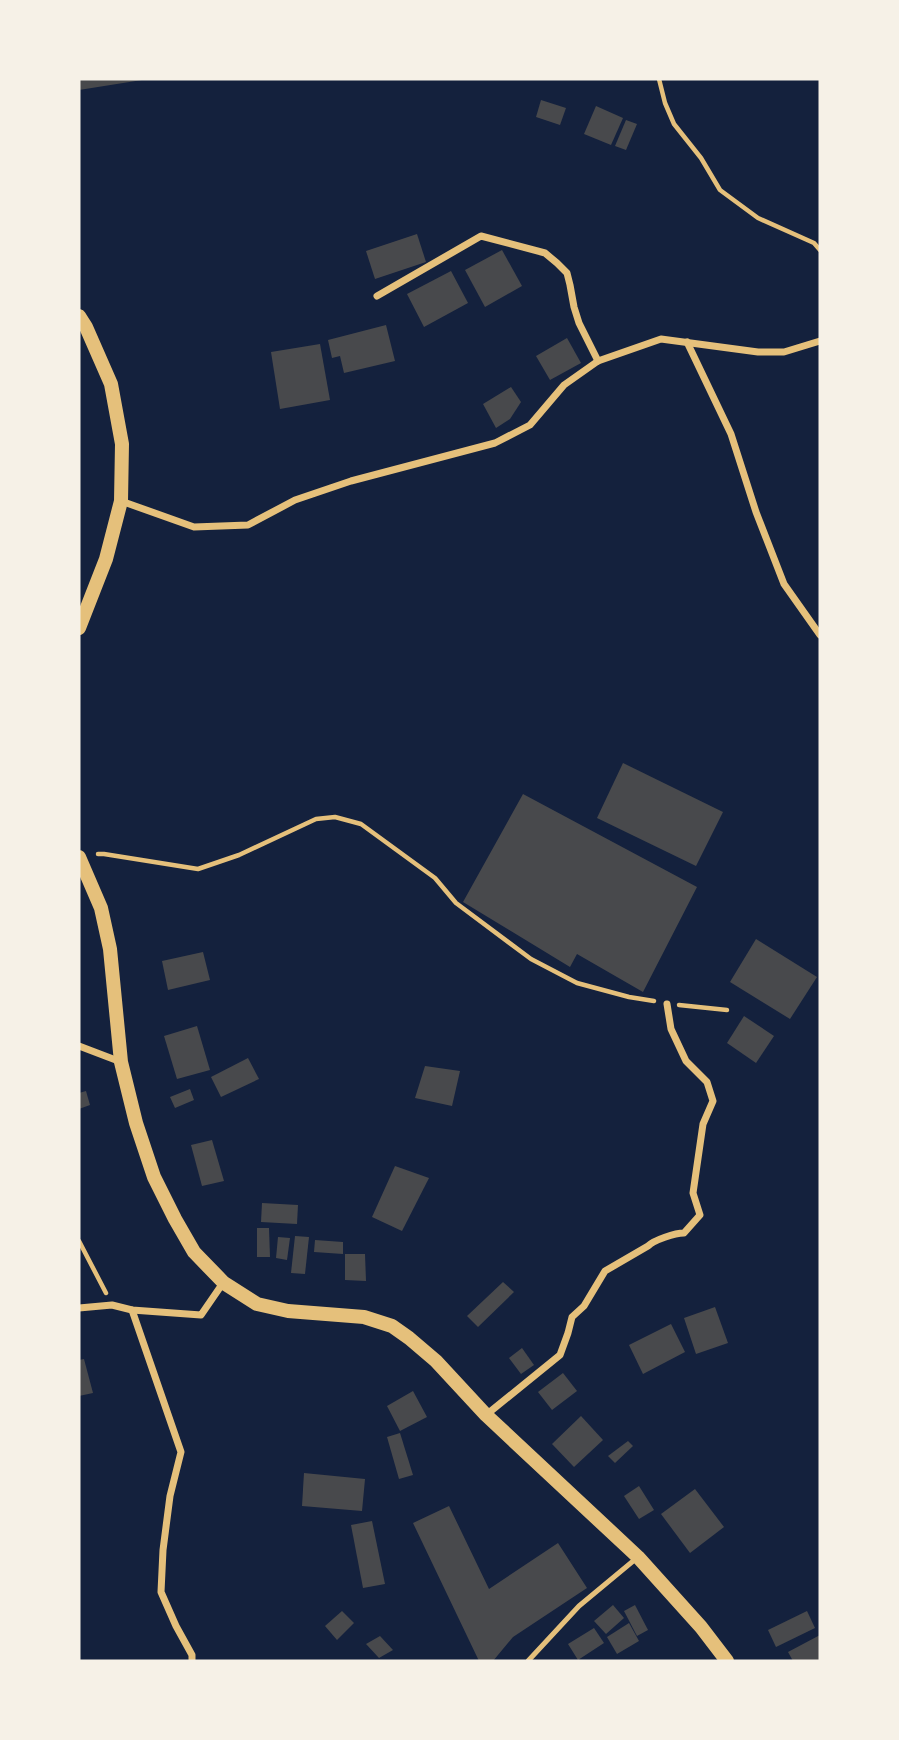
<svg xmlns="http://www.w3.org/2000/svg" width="899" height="1740" viewBox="0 0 899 1740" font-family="Georgia,serif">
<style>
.building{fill:#48494c}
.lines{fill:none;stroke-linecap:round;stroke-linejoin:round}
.path{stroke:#e5c07b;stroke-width:4.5}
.service{stroke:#e5c07b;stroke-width:5}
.minor{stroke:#e5c07b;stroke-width:7}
.secondary{stroke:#e5c07b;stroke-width:14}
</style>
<rect width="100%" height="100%" fill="#14213d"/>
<g class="building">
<polygon points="79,79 142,79 142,80 79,90"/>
<polygon points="541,100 566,108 560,125 536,117"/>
<polygon points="596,106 623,118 611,145 584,134"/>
<polygon points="626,120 637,124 626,150 615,146"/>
<polygon points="417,234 426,262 375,279 366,251"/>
<polygon points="502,250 522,286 485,307 465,270"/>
<polygon points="451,271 468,303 424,327 407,294"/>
<polygon points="386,325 395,361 344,373 340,356 332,358 328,340"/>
<polygon points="567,338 581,363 550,380 536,356"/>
<polygon points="320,344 330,400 280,409 271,352"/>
<polygon points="511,387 521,402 510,419 496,428 483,404"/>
<polygon points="623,763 723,812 696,866 597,818"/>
<polygon points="523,794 697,887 643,992 577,954 570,967 463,902"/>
<polygon points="756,939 817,977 790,1019 730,982"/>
<polygon points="203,952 210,980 168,990 162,961"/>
<polygon points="744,1016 774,1036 756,1063 727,1043"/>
<polygon points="197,1026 210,1070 177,1079 164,1036"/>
<polygon points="248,1058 259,1079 221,1097 211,1077"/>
<polygon points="425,1066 460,1071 452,1106 415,1098"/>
<polygon points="190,1089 194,1100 175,1108 170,1097"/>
<polygon points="86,1091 90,1105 79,1109 79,1093"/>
<polygon points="212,1140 224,1181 202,1186 191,1145"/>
<polygon points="395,1166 429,1178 402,1231 372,1217"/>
<polygon points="262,1203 298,1205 297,1224 261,1222"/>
<polygon points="257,1228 269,1228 270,1257 257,1257"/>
<polygon points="295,1236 309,1237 305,1274 291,1273"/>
<polygon points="278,1237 290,1238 287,1260 276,1258"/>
<polygon points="315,1240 343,1242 343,1254 314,1252"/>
<polygon points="345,1254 365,1254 366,1281 345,1280"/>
<polygon points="503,1282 514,1292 478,1327 467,1316"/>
<polygon points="715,1307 728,1343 696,1354 684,1318"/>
<polygon points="671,1324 685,1352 643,1374 629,1345"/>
<polygon points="522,1348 534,1365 521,1374 509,1358"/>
<polygon points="84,1359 93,1393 79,1396 79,1360"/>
<polygon points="563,1373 577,1391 552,1410 538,1392"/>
<polygon points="413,1391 427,1417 400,1431 387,1406"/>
<polygon points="581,1416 603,1440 574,1467 552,1444"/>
<polygon points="400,1433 413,1475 399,1479 387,1437"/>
<polygon points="628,1441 633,1446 615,1463 608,1456"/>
<polygon points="304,1473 365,1479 362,1511 302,1506"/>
<polygon points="639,1486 654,1510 639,1519 624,1496"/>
<polygon points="695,1489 724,1527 690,1553 661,1514"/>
<polygon points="449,1506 489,1589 558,1543 587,1588 513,1637 493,1661 479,1661 413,1523"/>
<polygon points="372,1521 385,1584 363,1588 351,1525"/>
<polygon points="613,1605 624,1618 606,1634 594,1621"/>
<polygon points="635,1605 648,1630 637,1636 624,1611"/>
<polygon points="342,1611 354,1623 337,1640 325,1626"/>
<polygon points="807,1611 815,1628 776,1647 768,1630"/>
<polygon points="629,1623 639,1641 617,1654 607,1637"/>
<polygon points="594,1628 604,1643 578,1660 568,1644"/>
<polygon points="820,1635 820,1661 793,1661 788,1652"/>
<polygon points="380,1636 393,1650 379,1658 366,1644"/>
</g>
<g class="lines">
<g class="path">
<polyline points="659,79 665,103 674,124 701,158 720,190 758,218 814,243 820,250"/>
<polyline points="98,854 104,854 198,869 239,855 316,819 335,817 361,824 435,878 456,903 531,959 577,983 629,997 654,1001"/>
<polyline points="679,1005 727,1010"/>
<polyline points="79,1241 106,1293"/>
</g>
<polyline class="service" points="528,1661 579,1606 638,1557"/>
<g class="minor">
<polyline points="377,296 481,236 545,253 557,263 567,273 570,285 574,307 579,323 598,361"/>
<polyline points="687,342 731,434 756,512 784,584 820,635"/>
<polyline points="121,501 194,527 248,525 295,500 351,481 495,443 530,425 564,385 598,361 661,339 758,352 784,352 820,341"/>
<polyline points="79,1046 121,1062"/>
<polyline points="79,1308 112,1305 132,1310 201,1315 223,1283"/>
<polyline points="132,1310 181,1452 170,1496 163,1550 161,1592 176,1626 192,1655 192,1661"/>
<path d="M486 1415 560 1355 568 1333 572 1317 584 1306 605 1271 648 1246C654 1240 675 1233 684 1233L700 1215 693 1193 703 1124 713 1101 707 1082 686 1061 671 1029 667 1004"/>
</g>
<g class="secondary">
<polyline points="79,316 86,327 111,384 122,444 121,501 106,559 79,628"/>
<polyline points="79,857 101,908 110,949 121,1062 136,1123 154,1177 175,1219 194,1252 224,1283 257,1304 288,1311 364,1317 392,1326 409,1338 436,1361 486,1415 638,1557 701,1627 727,1661"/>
</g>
</g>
<rect width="899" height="1740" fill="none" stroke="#f6f1e7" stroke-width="161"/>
</svg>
